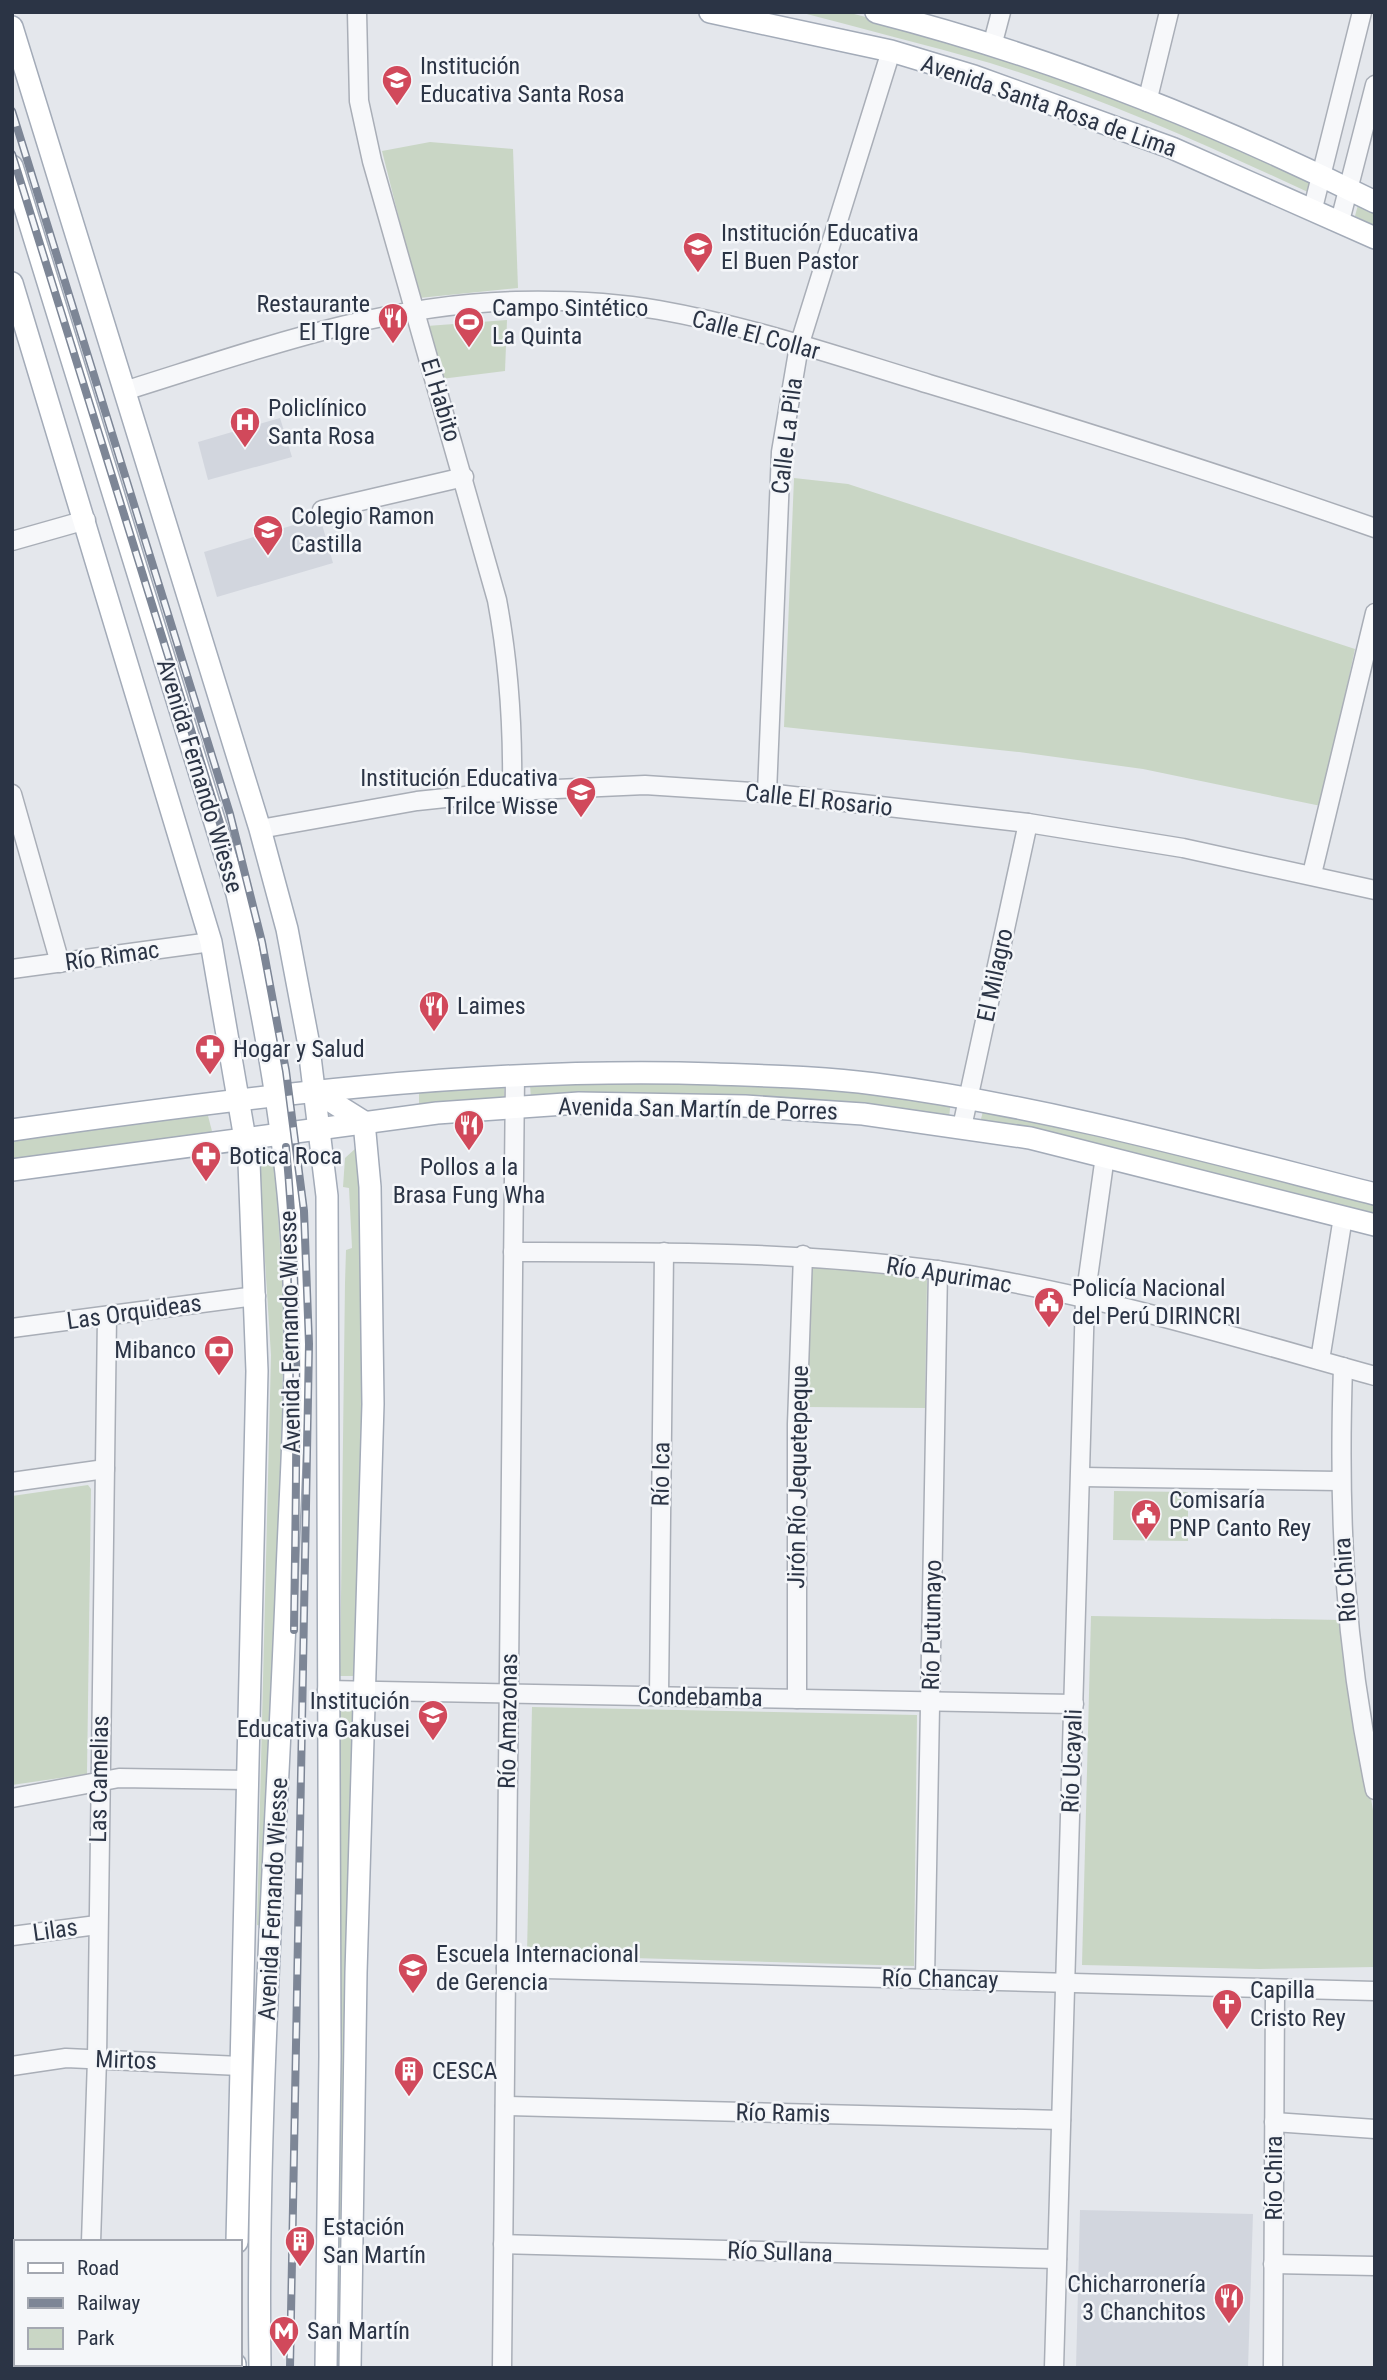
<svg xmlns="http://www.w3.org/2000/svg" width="1387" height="2380" viewBox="0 0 1387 2380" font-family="'Roboto Condensed',sans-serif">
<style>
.built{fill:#d2d6de}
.green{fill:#c9d6c5}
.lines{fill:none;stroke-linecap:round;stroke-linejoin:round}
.minor-casing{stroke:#a9aeb7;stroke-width:21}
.major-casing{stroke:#a3abb8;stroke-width:24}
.minor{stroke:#f7f8fa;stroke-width:18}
.major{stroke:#fff;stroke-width:21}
.rail-casing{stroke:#7d8696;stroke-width:8}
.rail{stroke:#f4f6f9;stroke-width:5;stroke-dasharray:16;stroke-linecap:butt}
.labels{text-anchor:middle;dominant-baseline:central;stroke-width:5;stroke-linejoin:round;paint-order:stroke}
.poi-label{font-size:24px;fill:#2b3445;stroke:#f4f6f9;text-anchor:start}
.street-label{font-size:24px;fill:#2b3445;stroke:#f4f6f9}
</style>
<rect width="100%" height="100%" fill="#e4e7ec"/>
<g class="built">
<polygon points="280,418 292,457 208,480 198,442"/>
<polygon points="320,517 333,563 217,597 204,552"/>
<polygon points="1080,2210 1253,2214 1248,2368 1076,2368"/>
</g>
<g class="green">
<path d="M799 12H846L874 19 1067 79 1315 179 1310 193C1206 145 1100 97 990 63 927 45 863 29 799 12Z"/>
<polygon points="430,142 513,149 518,288 419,298 382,151"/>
<polygon points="1359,201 1375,209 1375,226 1355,216"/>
<polygon points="507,320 505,371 441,379 427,326"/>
<polygon points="794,478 848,484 1355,649 1321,806 1143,769 1019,752 784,727"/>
<polygon points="671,1080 774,1082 951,1100 949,1118 531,1099 530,1085"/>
<polygon points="504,1088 505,1102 419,1106 419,1091"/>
<polygon points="984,1107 1375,1201 1375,1218 980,1123"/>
<polygon points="207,1112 213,1135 12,1162 12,1139"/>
<polygon points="355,1149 360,1158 367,1333 361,1676 340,1676 345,1283 346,1250 352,1248 349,1188 343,1187 345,1158"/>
<polygon points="274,1150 284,1310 275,1774 266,1927 257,1925 271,1355 258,1152"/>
<polygon points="812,1266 927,1279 925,1408 807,1407"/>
<polygon points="88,1485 91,1489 87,1774 12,1785 12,1496"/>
<polygon points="1114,1491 1188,1492 1188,1541 1113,1540"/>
<polygon points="1091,1616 1342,1620 1375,1823 1375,1967 1259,1969 1082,1965"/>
<polygon points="361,1703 347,2368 334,2368 341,2105 338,1706"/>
<polygon points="532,1707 917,1715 914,1966 527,1955"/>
</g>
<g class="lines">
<g class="minor-casing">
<g id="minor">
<path d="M357 12 359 101 372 161 497 600C509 664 513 725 512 791"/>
<polyline points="992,46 1001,12"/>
<polyline points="1147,102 1169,12"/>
<polyline points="1313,208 1362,12"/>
<polyline points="1340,221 1375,85"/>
<path d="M124 391C253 351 380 304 516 301 563 300 613 302 659 310 750 326 840 357 929 384 1078 429 1227 476 1375 528"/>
<polyline points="322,510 464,477"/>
<polyline points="12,541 86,520"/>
<polyline points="767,793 781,452 799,346 891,51"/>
<polyline points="12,794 60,963"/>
<polyline points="260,829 417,801 512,791 645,785 767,793 1028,823 1183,848 1375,890"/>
<polyline points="1312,874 1375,613"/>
<polyline points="12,969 211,942"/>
<polyline points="962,1127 1028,823"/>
<path d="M513 1252C655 1252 796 1251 936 1270 1085 1291 1231 1336 1375 1376"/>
<polyline points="12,1328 256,1296"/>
<polyline points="1320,1360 1343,1217"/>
<path d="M1343 1367C1338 1515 1344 1645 1375 1790"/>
<polyline points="1082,1477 1339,1481"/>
<polyline points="12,1482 105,1469"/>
<polyline points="327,1690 1074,1704"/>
<polyline points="659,1696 664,1252"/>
<polyline points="797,1699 797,1424 803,1255"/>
<polyline points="12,1798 119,1778 248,1780"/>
<polyline points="12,1936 97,1925"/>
<polyline points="506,1968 1375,1991"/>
<polyline points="925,1979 938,1270"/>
<polyline points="12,2066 66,2058 240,2066"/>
<polyline points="505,2106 1061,2120"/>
<polyline points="1274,2122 1375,2129"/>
<polyline points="91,2242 97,2059 107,1316"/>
<polyline points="503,2244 1057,2259"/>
<polyline points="1273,2264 1375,2266"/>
<polyline points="88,2368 88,2364"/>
<polyline points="502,2368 515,1075"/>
<polyline points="1054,2368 1085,1299 1105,1156"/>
<polyline points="1273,2368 1275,1989"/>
</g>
</g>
<g class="major-casing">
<g id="major">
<polyline points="710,12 891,51 974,76 1172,148 1375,238"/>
<path d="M876 12C1048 56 1216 123 1375 202"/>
<polyline points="12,27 260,829 287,929 308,1040 327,1196 330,2056 326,2368"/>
<path d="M12 166 237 894C264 1016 287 1137 293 1261 299 1365 291 1470 287 1573 277 1838 256 2103 260 2368"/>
<polyline points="12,283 211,942 249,1162 257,1371 237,2242"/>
<polyline points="313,1090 364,1122 370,1187 373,1404 356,1973 350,2368"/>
<path d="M12 1130C245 1097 480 1066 716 1074 769 1076 822 1077 875 1084 1044 1106 1209 1152 1375 1194"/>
<polyline points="12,1170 437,1113 579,1103 745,1106 863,1114 1030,1138 1375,1225"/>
<polyline points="235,2368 235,2364"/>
</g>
</g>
<use href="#minor" class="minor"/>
<use href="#major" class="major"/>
<g class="rail-casing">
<g id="rail">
<polyline points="12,111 230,814 262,942 286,1071 304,1211 309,1344 290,2368"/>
<polyline points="12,154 228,849"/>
<path d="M286 1147C301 1308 296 1469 294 1630"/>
</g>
</g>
<use href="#rail" class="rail"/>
</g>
<defs>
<g id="school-pin" transform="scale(1.575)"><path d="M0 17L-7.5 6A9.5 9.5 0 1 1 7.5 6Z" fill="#d1495b" stroke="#f4f6f9"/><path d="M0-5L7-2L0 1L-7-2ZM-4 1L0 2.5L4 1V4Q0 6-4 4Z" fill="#fff"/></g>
<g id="restaurant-pin" transform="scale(1.575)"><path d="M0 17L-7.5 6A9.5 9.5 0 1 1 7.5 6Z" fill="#d1495b" stroke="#f4f6f9"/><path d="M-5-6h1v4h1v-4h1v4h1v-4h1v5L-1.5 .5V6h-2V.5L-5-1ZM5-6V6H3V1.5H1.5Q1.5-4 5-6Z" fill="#fff"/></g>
<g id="stadium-pin" transform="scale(1.575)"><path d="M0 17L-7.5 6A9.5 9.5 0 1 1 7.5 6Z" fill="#d1495b" stroke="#f4f6f9"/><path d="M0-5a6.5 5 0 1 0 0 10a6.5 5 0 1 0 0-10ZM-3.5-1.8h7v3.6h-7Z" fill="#fff"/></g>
<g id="hospital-pin" transform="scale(1.575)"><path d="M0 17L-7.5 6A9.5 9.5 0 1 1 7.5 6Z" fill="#d1495b" stroke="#f4f6f9"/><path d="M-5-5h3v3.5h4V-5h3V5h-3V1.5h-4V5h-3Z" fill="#fff"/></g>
<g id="pharmacy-pin" transform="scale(1.575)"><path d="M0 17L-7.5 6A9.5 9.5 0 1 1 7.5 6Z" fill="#d1495b" stroke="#f4f6f9"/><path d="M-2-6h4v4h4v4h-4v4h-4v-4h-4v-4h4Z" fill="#fff"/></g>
<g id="civic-pin" transform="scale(1.575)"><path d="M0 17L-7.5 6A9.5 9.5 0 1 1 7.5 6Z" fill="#d1495b" stroke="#f4f6f9"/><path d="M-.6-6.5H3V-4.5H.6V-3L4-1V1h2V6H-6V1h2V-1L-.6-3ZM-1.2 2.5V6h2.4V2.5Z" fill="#fff"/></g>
<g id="bank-pin" transform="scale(1.575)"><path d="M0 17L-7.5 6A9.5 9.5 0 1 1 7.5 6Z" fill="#d1495b" stroke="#f4f6f9"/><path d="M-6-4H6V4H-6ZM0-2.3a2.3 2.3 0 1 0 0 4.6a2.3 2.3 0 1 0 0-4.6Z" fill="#fff"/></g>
<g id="church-pin" transform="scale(1.575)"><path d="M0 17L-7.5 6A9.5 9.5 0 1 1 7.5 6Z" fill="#d1495b" stroke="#f4f6f9"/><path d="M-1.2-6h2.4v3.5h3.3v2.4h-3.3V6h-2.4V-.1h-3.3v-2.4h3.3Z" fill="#fff"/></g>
<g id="building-pin" transform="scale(1.575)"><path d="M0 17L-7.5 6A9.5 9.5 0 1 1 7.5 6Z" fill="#d1495b" stroke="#f4f6f9"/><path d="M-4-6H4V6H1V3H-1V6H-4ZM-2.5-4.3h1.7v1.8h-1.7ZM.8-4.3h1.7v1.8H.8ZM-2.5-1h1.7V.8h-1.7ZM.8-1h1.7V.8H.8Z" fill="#fff"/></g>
<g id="metro-pin" transform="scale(1.575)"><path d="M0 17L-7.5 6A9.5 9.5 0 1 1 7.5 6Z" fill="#d1495b" stroke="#f4f6f9"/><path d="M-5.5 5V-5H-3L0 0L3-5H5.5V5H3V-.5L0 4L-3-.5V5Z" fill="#fff"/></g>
</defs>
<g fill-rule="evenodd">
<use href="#school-pin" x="397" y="80"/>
<use href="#school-pin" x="698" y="247"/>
<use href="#restaurant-pin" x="393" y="318"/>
<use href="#stadium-pin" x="469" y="322"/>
<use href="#hospital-pin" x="245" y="422"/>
<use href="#school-pin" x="268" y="530"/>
<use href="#school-pin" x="581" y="792"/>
<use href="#restaurant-pin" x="434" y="1006"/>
<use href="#pharmacy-pin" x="210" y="1049"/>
<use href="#restaurant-pin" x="469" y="1125"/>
<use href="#pharmacy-pin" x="206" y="1156"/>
<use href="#civic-pin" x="1049" y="1302"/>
<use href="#bank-pin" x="219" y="1350"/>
<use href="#civic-pin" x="1146" y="1514"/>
<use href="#school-pin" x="433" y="1715"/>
<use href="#school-pin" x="413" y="1968"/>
<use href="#church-pin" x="1227" y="2004"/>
<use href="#building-pin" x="409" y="2071"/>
<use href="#building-pin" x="300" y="2241"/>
<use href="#restaurant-pin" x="1229" y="2298"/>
<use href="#metro-pin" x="284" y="2331"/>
</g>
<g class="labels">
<g class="poi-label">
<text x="420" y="66">Institución<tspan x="420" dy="28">Educativa Santa Rosa</tspan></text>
<text x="721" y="233">Institución Educativa<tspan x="721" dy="28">El Buen Pastor</tspan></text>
<text x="370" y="304" text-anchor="end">Restaurante<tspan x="370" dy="28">El TIgre</tspan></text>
<text x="492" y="308">Campo Sintético<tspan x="492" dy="28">La Quinta</tspan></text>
<text x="268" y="408">Policlínico<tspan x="268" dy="28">Santa Rosa</tspan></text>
<text x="291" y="516">Colegio Ramon<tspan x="291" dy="28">Castilla</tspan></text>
<text x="558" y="778" text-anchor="end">Institución Educativa<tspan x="558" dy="28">Trilce Wisse</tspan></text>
<text x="457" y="1006">Laimes</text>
<text x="233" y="1049">Hogar y Salud</text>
<text x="229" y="1156">Botica Roca</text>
<text x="469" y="1167" text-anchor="middle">Pollos a la<tspan x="469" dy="28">Brasa Fung Wha</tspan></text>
<text x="1072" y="1288">Policía Nacional<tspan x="1072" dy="28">del Perú DIRINCRI</tspan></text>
<text x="196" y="1350" text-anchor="end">Mibanco</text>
<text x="1169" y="1500">Comisaría<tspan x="1169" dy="28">PNP Canto Rey</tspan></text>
<text x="410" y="1701" text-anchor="end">Institución<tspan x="410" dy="28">Educativa Gakusei</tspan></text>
<text x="436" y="1954">Escuela Internacional<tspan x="436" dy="28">de Gerencia</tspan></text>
<text x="1250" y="1990">Capilla<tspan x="1250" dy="28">Cristo Rey</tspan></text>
<text x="432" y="2071">CESCA</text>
<text x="323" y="2227">Estación<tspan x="323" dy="28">San Martín</tspan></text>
<text x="1206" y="2284" text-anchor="end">Chicharronería<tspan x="1206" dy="28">3 Chanchitos</tspan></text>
<text x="307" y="2331">San Martín</text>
</g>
<g class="street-label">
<text transform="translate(1049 106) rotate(19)">Avenida Santa Rosa de Lima</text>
<text transform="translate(756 335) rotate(15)">Calle El Collar</text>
<text transform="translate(441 400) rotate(73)">El Habito</text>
<text transform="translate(787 436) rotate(-83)">Calle La Pila</text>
<text transform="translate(200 776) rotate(73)">Avenida Fernando Wiesse</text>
<text transform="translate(819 800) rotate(6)">Calle El Rosario</text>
<text transform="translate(112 956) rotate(-8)">Río Rimac</text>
<text transform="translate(995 975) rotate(-78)">El Milagro</text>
<text transform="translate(698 1109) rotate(1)">Avenida San Martín de Porres</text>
<text transform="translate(949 1275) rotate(9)">Río Apurimac</text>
<text transform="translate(134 1312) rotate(-8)">Las Orquideas</text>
<text transform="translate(290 1332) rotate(-91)">Avenida Fernando Wiesse</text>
<text transform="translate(661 1474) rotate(-89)">Río Ica</text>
<text transform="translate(798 1477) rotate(-89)">Jirón Río Jequetepeque</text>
<text transform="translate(1345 1580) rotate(-94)">Río Chira</text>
<text transform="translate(932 1625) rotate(-89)">Río Putumayo</text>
<text transform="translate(700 1697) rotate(1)">Condebamba</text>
<text transform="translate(508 1721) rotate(-89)">Río Amazonas</text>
<text transform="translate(1072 1761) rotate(-88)">Río Ucayali</text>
<text transform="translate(99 1779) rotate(-89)">Las Camelias</text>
<text transform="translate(273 1899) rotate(-87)">Avenida Fernando Wiesse</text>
<text transform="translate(55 1930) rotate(-8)">Lilas</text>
<text transform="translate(940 1979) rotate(1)">Río Chancay</text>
<text transform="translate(126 2060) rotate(2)">Mirtos</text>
<text transform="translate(783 2113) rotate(1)">Río Ramis</text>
<text transform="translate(1274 2178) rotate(-90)">Río Chira</text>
<text transform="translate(780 2252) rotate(2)">Río Sullana</text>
</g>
</g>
<rect width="1387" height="2380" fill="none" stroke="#2b3445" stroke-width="28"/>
<rect x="14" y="2240" width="228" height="126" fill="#f4f6f9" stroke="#a4a8b1" stroke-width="2"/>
<rect x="28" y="2263" width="35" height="10" fill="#ffffff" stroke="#a4a8b1" stroke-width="2"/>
<text x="77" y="2275" font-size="21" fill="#2b3445">Road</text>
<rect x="28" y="2298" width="35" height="10" fill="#7d8696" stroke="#a4a8b1" stroke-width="2"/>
<text x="77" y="2310" font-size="21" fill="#2b3445">Railway</text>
<rect x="28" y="2328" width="35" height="21" fill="#c9d6c5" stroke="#a4a8b1" stroke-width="2"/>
<text x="77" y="2345" font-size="21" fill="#2b3445">Park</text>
</svg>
